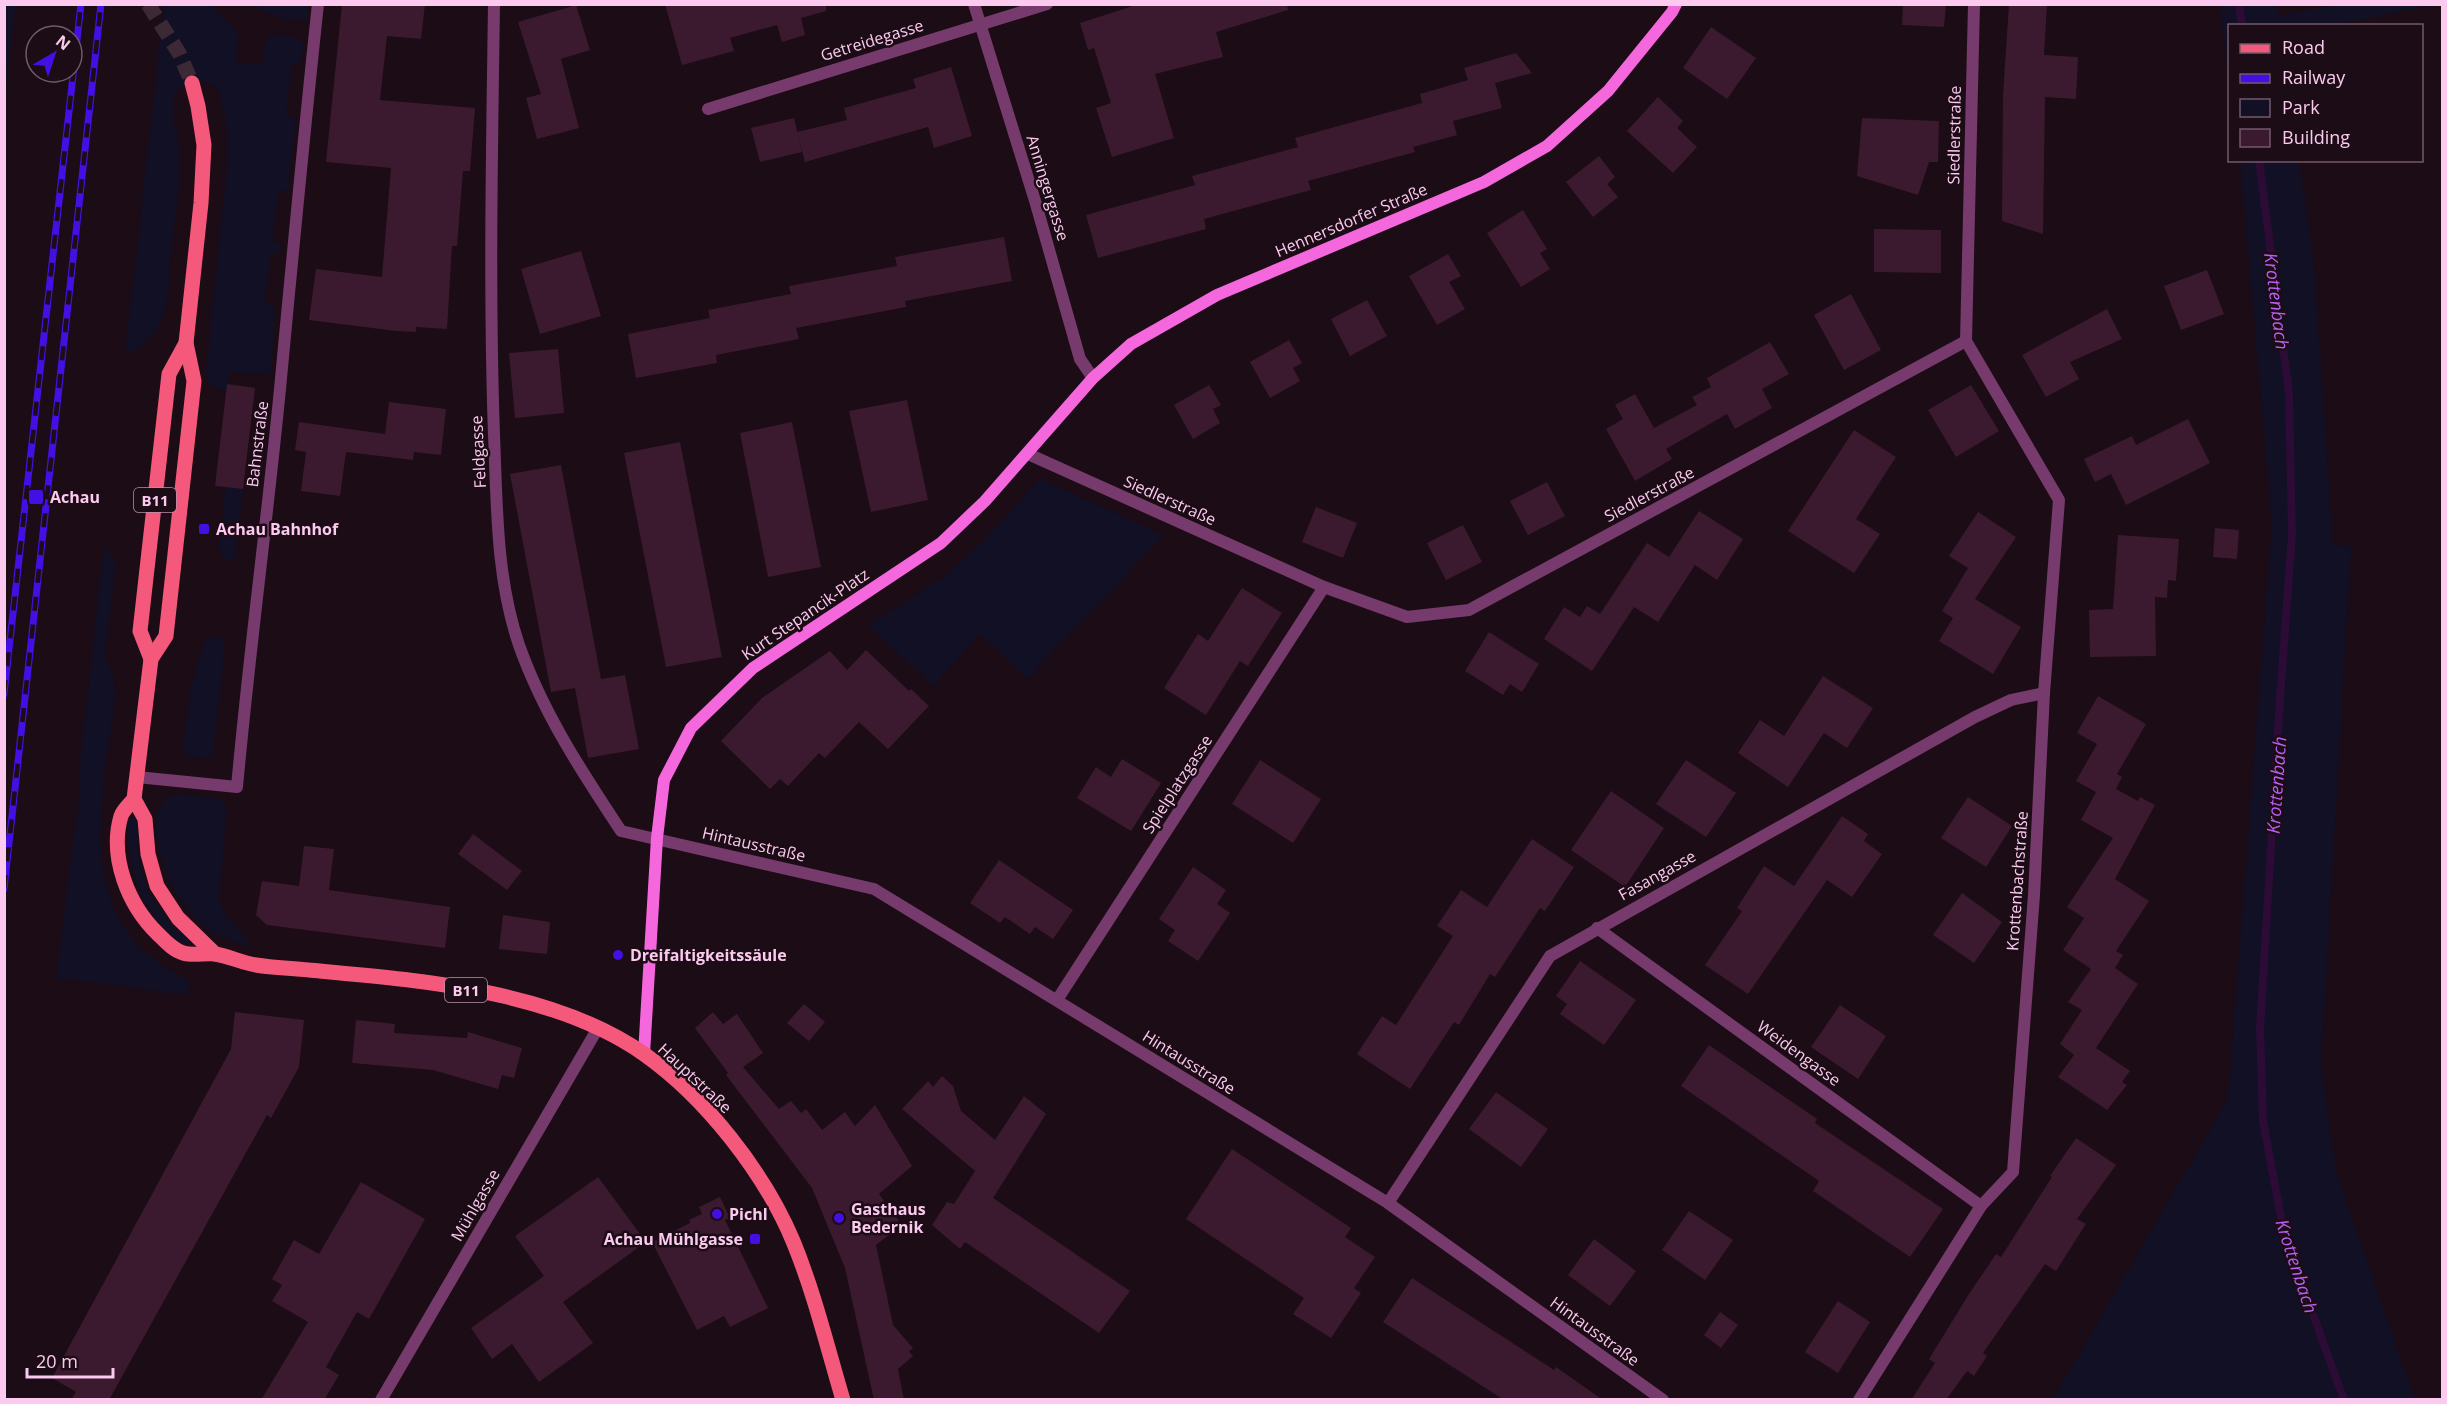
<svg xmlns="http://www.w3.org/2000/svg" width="2447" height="1404" viewBox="0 0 2447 1404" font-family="'Open Sans',sans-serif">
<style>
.green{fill:#121025}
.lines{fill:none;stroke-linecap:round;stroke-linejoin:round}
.stream{stroke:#2c0b35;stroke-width:8}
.building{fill:#3b1a2f}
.primary-tunnel{stroke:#3d2836;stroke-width:15;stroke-dasharray:15 8;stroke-linecap:butt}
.street{stroke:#773a6c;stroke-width:12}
.secondary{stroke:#f567dc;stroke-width:12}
.primary{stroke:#f4587b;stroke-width:15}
.rail-casing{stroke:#440fe2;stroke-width:7}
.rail{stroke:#1b0c16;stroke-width:4.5;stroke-dasharray:14;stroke-linecap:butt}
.poi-dot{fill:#440fe2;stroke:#1b0c16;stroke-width:2}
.labels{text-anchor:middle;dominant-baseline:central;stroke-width:5;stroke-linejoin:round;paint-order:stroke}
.shield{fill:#1b0c16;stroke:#b891ad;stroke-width:1.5}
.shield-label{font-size:15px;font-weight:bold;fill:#fbcaee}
.street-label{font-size:16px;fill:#fbcaee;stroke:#1b0c16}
.poi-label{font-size:16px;font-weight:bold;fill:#fbcaee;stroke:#1b0c16;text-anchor:start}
.water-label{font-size:18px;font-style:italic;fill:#bb5ff4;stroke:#1b0c16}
</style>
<rect width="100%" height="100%" fill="#1b0c16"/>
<g class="green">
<polygon points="5,4 15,5 5,98 4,5"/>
<path d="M164 5H211L238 32 236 62 262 65 267 35 297 37 304 45 300 63H292L286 114 296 118 288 188 285 191 278 190 273 241 279 242 282 246 278 254H271L265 305 272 306 275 310 271 373 230 372 226 393 208 382 206 372 228 155 227 131 219 90C207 77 180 79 174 98 170 109 179 139 180 152 182 184 175 217 171 249 169 271 170 307 159 326 152 339 136 348 125 357Z"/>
<polygon points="249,5 308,5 307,20 286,20"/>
<polygon points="2220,5 2277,5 2279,16 2336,5 2434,5 2334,25 2230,26 2229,82"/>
<polygon points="2240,161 2299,161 2314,263 2333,545 2351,546 2321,1067 2337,1175 2415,1399 2053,1399 2228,1099 2272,523"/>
<polygon points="1040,479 1164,535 1027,679 980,634 933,686 869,625 943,577 984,541"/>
<polygon points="226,487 243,489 234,561 230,562 220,553 219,547"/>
<path d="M104 546 116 560 105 654 114 680 115 695C103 803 66 924 190 981L187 995 56 978 69 867 79 804 80 763Z"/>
<polygon points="206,636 219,638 225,642 213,755 209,758 188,756 183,749 191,689"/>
<path d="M179 794 219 799 225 803 227 809 219 901 225 913 252 947C231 942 214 935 198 920 190 912 181 902 175 891 164 872 148 826 160 806 164 798 172 796 179 794Z"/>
<path d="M133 816 137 821C136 874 148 907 191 941L189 945C146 929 124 863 128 821Z"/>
</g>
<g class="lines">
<g class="stream">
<polyline points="2239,4 2242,26"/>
<polyline points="2259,160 2289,393 2292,535 2280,698 2260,1028 2263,1121 2284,1234 2344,1400"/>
</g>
</g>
<g class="building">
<polygon points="342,4 425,4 421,39 387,36 380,100 475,108 470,171 463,171 457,246 452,246 447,329 416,327 416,332 396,331 309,320 316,269 382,277 391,168 326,162"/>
<polygon points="665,4 826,4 826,11 801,18 805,35 782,42 777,25 730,38 734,51 682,65"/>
<polygon points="1139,4 1287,4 1288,10 1216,32 1223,57 1155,74 1174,138 1112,157 1096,108 1111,103 1094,48 1088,50 1080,23"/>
<polygon points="1903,4 1946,4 1944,27 1902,25"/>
<polygon points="2009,4 2047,4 2044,55 2078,57 2076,99 2045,97 2043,234 2002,221 2003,95"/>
<polygon points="576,5 590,50 561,59 579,128 537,139 526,98 541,94 518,22"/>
<polygon points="1711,27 1756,58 1727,99 1683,68"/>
<polygon points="1516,53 1532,73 1495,83 1502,108 1453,121 1457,135 1413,147 1415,152 1308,181 1311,190 1204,219 1206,229 1098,258 1086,215 1195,185 1192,176 1298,147 1295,138 1422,103 1420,94 1468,80 1464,68"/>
<polygon points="951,67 972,136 934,148 928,127 805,162 797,132 847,120 844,108 916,88 913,79"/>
<polygon points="1658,97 1683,121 1677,128 1697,147 1673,173 1627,131"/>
<polygon points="794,118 802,152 760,162 751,128"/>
<polygon points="1862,118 1939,121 1938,162 1929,162 1918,195 1857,176"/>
<polygon points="1599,156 1615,177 1607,184 1618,197 1593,217 1566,182"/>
<polygon points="1523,210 1547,249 1540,253 1550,269 1521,287 1487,233"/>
<polygon points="1874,229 1941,230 1941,273 1874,272"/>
<polygon points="1004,237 1012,281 905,301 906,307 796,328 799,339 716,355 717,363 636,378 628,334 710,318 708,310 791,294 789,286 897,266 895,257"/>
<polygon points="581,251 601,316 540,334 521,269"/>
<polygon points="1448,254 1461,276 1449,282 1465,309 1437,325 1409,276"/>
<polygon points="2207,270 2224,314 2181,330 2164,286"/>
<polygon points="1851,294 1881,350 1844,370 1814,315"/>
<polygon points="1367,300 1387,336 1350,356 1331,319"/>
<polygon points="2107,309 2122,339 2070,362 2079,379 2046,397 2022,355"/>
<polygon points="1289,340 1302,363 1293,368 1300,381 1270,398 1250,362"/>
<polygon points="1770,342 1789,374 1762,389 1772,408 1735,429 1727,414 1666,449 1672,459 1635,481 1606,429 1623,419 1615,405 1635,394 1654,428 1697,405 1692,397 1711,387 1707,378"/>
<polygon points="558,349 564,413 515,418 509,353"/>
<polygon points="227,384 255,388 243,489 215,486"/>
<polygon points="1209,385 1221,405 1213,409 1220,423 1193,439 1174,405"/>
<polygon points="1971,385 1999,431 1956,457 1928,410"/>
<polygon points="907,400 928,500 871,512 849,411"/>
<polygon points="389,402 446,409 441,455 414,452 413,460 346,452 340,496 301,491 306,452 295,450 299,422 385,434"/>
<polygon points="2188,419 2210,463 2126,505 2111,474 2095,482 2084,459 2132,436 2136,445"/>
<polygon points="792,422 821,567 768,577 740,433"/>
<polygon points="1854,430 1896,457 1856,519 1880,534 1854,573 1788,531"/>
<polygon points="680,442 722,657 666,667 624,453"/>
<polygon points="561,465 601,679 625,675 639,749 588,758 575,688 551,692 510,474"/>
<polygon points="1547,482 1565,516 1528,535 1510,501"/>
<polygon points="1316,507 1357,523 1343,558 1302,542"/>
<polygon points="1699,511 1743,539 1717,580 1695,565 1658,622 1634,607 1592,671 1544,639 1564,607 1580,617 1587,606 1600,614 1647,543 1669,557"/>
<polygon points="1978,512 2016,537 1975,599 2021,627 1993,674 1939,641 1953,618 1942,611 1968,568 1949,556"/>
<polygon points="1463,525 1482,562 1446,580 1427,543"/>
<polygon points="2215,528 2239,530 2237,559 2213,557"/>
<polygon points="2118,535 2179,539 2176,581 2168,580 2167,598 2155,597 2156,656 2090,657 2089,610 2113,609"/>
<polygon points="1242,588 1282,613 1248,666 1240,661 1206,715 1164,688 1198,634 1208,641"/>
<polygon points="1489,632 1539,664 1522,692 1510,684 1503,695 1465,671"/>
<polygon points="866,650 909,691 911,689 929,706 888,749 859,722 825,758 819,753 788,786 780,779 770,789 721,741 762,698 830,651 847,670"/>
<polygon points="1823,676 1873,708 1847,748 1824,733 1788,787 1738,753 1760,720 1784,736"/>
<polygon points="2098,696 2146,724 2117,774 2122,777 2116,789 2138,801 2140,797 2155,805 2115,879 2149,901 2116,951 2123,955 2115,968 2138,984 2096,1048 2130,1071 2122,1082 2127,1085 2107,1110 2058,1077 2074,1055 2060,1044 2082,1010 2068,1002 2091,969 2063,950 2084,918 2067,907 2113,838 2081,820 2096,792 2076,781 2097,744 2077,733"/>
<polygon points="1122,759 1161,783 1131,831 1077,798 1096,767 1111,777"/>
<polygon points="1260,760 1321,799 1293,843 1232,804"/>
<polygon points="1686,760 1736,793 1706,837 1656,804"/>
<polygon points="1611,791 1664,828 1625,887 1571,850"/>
<polygon points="1968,797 2012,826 1986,867 1941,838"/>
<polygon points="1842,816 1868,834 1864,841 1882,854 1852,897 1827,880 1748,994 1705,965 1742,911 1737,908 1764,866 1794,886"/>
<polygon points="473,834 522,871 507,890 458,854"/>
<polygon points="1532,839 1574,867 1545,911 1540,908 1495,977 1490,974 1459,1025 1454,1022 1410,1089 1357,1054 1382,1016 1396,1025 1453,936 1437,926 1461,890 1487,907"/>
<polygon points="304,846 334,849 329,890 450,907 445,948 267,925 256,915 262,881 299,886"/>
<polygon points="999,860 1073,910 1053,939 1035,927 1030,934 1005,917 1000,923 970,903"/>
<polygon points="1193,867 1226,890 1217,904 1230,913 1198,961 1168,941 1175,930 1159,919"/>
<polygon points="1962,893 2002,922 1974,963 1933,935"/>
<polygon points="503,915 550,922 547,954 499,949"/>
<polygon points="1580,961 1636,1000 1604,1045 1560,1014 1567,1004 1556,996"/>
<polygon points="804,1004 825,1022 809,1041 787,1023"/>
<polygon points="1840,1005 1886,1036 1858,1079 1811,1047"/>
<polygon points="235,1012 304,1020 299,1067 271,1118 267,1115 109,1400 71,1400 76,1392 52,1378 231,1049"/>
<polygon points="713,1012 723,1024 737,1014 763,1053 743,1067 779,1109 791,1101 801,1113 806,1109 822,1130 845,1112 855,1126 875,1105 912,1166 879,1194 902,1225 876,1245 893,1325 913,1348 909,1351 913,1356 898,1369 904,1400 874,1400 845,1268 812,1188 726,1075 728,1073 695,1028"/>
<polygon points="356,1020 395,1024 394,1033 467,1038 468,1032 522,1048 514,1078 502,1075 498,1089 433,1070 352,1063"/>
<polygon points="1709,1045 1817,1119 1815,1123 1943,1209 1910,1257 1813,1191 1819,1181 1681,1086"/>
<polygon points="942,1076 953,1086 961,1111 995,1140 1024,1096 1046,1114 993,1198 1130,1291 1099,1333 965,1242 960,1249 932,1225 947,1202 954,1204 975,1171 902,1109 928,1081 933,1087"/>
<polygon points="1496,1092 1548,1129 1521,1167 1469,1129"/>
<polygon points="2076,1138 2116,1165 2077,1219 2086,1224 2056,1271 2045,1264 1983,1353 1987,1356 1974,1376 1967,1371 1946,1400 1911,1400 1935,1363 1929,1359 1969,1294 1996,1254 2001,1257 2052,1177 2050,1176"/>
<polygon points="1232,1149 1351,1228 1345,1237 1375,1257 1354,1288 1361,1293 1331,1338 1293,1314 1304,1298 1186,1219"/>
<polygon points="598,1177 646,1242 563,1302 593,1343 539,1382 512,1344 492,1359 471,1328 544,1276 515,1236"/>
<polygon points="361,1182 425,1219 369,1319 357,1312 326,1367 339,1375 324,1400 261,1400 308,1322 272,1301 282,1285 272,1279 294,1240 319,1254"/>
<polygon points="720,1197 730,1218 725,1220 768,1308 730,1327 724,1316 697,1330 652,1242 690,1223 689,1220 702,1214 699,1207"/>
<polygon points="1689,1211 1733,1240 1705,1280 1662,1250"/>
<polygon points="1594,1239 1636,1271 1610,1306 1568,1275"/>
<polygon points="1412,1278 1554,1370 1556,1367 1603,1400 1504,1400 1383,1322"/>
<polygon points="1838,1301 1870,1322 1838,1373 1805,1352"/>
<polygon points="1720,1312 1738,1325 1721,1348 1704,1335"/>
</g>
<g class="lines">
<polyline class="primary-tunnel" points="148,4 179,53 192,83"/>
<g class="street">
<path d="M494 4C492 148 489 291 494 435 497 505 496 578 519 645 543 713 582 772 621 831L874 889 1388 1203 1663 1400"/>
<polyline points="974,4 1036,204 1080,359 1093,378"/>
<polyline points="708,109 1047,4"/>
<polyline points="1028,454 1324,587 1407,617 1469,610 1966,341 1974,4"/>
<path d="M137 777 237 787C249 654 267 522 280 389 292 261 304 133 318 4"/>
<polyline points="1597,928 1981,1206"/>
<polyline points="1057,1000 1324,587"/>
<polyline points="1388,1203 1550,956 1975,717 2011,700 2044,693"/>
<polyline points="381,1400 598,1028"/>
<polyline points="1859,1400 1981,1206 2013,1172 2034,895 2044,693 2059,500 1966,341"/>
</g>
<polyline class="secondary" points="644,1054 657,838 664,780 691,728 753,668 941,543 985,501 1093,378 1131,344 1217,295 1484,182 1547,146 1608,91 1672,12 1676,4"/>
<g class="primary">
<path d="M192 83 198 106 204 145 201 203 186 343 194 381 166 636 151 659 134 799C130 804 123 810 121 816 109 857 128 905 158 934 165 941 173 950 183 953 193 956 204 953 215 954 229 956 242 963 256 965 274 968 292 968 309 970 418 980 553 990 644 1054 705 1097 764 1172 793 1241 814 1292 827 1346 843 1400"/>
<polyline points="151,659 140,631 169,374 186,343"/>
<polyline points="134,799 145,819 148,854 157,886 178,918 215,954"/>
</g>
<g class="rail-casing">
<g id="rail">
<polyline points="4,694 81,4"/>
<polyline points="4,889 101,4"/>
</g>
</g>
<use href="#rail" class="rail"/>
</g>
<g class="poi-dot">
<rect x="28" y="489" width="16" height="16" rx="3"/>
<rect x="198" y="523" width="12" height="12" rx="3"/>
<circle cx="618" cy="955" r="6"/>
<circle cx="717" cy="1214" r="6"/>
<circle cx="839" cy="1218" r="6"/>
<rect x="749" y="1233" width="12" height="12" rx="3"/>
</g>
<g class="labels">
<g class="shield">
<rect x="134" y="488" width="42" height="24" rx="4.5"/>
<rect x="445" y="978" width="42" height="24" rx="4.5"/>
</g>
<g class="shield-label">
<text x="155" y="500">B11</text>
<text x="466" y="990">B11</text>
</g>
<g class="street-label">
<text transform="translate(872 40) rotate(-17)">Getreidegasse</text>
<text transform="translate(1954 135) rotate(-89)">Siedlerstraße</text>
<text transform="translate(1048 188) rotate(73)">Anningergasse</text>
<text transform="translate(1351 220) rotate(-23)">Hennersdorfer Straße</text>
<text transform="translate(257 444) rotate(-83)">Bahnstraße</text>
<text transform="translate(478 452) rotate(-93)">Feldgasse</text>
<text transform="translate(1649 494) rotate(-28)">Siedlerstraße</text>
<text transform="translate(1170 500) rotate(24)">Siedlerstraße</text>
<text transform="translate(805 614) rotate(-34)">Kurt Stepancik-Platz</text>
<text transform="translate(1177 784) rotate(-57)">Spielplatzgasse</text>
<text transform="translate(754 844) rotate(13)">Hintausstraße</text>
<text transform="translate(1657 875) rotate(-29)">Fasangasse</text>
<text transform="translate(2017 881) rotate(-86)">Krottenbachstraße</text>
<text transform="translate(1799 1053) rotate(36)">Weidengasse</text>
<text transform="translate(1189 1062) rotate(32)">Hintausstraße</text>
<text transform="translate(695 1078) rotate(43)">Hauptstraße</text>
<text transform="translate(475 1205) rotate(-60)">Mühlgasse</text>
<text transform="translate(1595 1331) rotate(36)">Hintausstraße</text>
</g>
<g class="poi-label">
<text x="50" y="497">Achau</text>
<text x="216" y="529">Achau Bahnhof</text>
<text x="630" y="955">Dreifaltigkeitssäule</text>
<text x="851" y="1209">Gasthaus<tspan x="851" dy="18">Bedernik</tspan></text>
<text x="729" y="1214">Pichl</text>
<text x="743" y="1239" text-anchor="end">Achau Mühlgasse</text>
</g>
<g class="water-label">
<text transform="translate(2277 301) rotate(83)">Krottenbach</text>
<text transform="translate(2276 785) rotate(-86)">Krottenbach</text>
<text transform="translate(2297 1266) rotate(72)">Krottenbach</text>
</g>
</g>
<rect width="2447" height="1404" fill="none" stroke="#fbcaee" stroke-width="12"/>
<rect x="2228" y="24" width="195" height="138" fill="#1b0c16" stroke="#75586c" stroke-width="1.5"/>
<rect x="2240" y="44" width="30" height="9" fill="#f4587b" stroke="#75586c" stroke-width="1.5"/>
<text x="2282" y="54" font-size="18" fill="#fbcaee">Road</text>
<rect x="2240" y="74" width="30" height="9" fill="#440fe2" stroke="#75586c" stroke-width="1.5"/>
<text x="2282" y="84" font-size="18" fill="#fbcaee">Railway</text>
<rect x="2240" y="99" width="30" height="18" fill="#121025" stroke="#75586c" stroke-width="1.5"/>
<text x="2282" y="114" font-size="18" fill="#fbcaee">Park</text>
<rect x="2240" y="129" width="30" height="18" fill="#3b1a2f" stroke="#75586c" stroke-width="1.5"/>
<text x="2282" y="144" font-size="18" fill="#fbcaee">Building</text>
<g transform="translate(54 54) rotate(39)"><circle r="28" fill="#1b0c16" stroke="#75586c" stroke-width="1.5"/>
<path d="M0-4.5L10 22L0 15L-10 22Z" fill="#440fe2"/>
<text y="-9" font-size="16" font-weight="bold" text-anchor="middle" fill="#fbcaee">N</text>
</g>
<path d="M27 1368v9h86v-9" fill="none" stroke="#fbcaee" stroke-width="3"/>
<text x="36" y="1368" font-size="18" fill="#fbcaee" stroke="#1b0c16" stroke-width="4.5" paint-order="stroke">20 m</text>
</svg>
